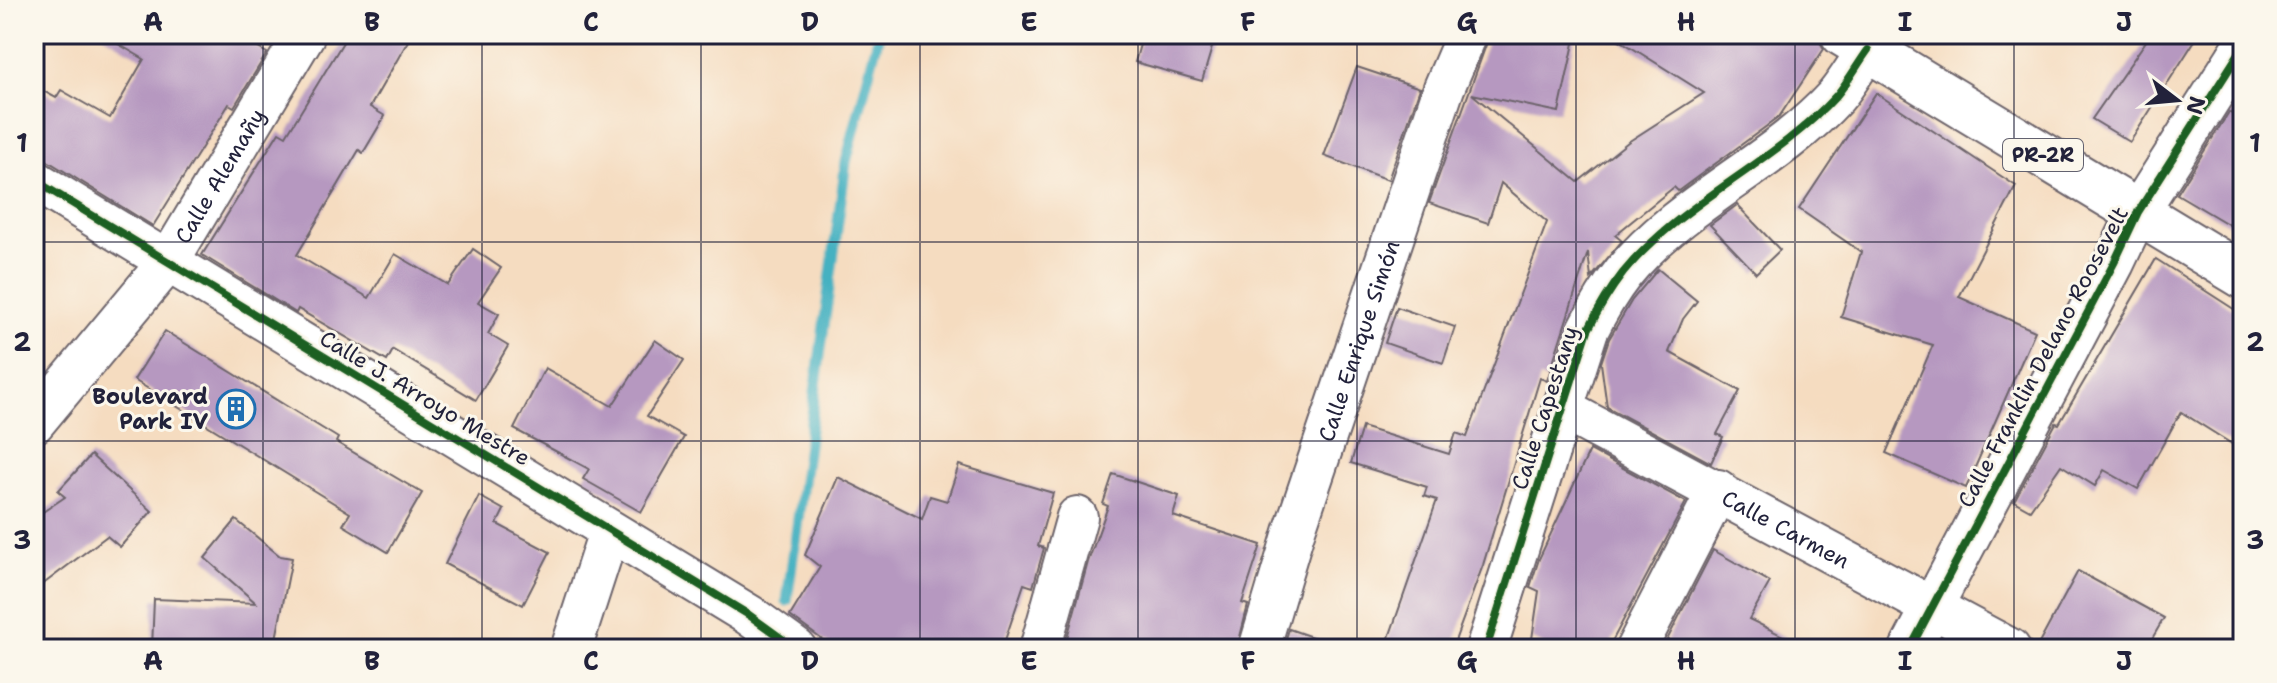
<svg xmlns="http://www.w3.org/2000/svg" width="2277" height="683" viewBox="0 0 2277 683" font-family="'Shantell Sans',sans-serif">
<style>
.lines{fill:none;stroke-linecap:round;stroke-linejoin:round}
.stream{stroke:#44b1c1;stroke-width:11}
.building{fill:#b698c0}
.minor-casing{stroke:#6c636a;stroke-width:44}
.major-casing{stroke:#6c636a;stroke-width:48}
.minor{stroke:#fff;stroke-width:40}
.major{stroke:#fff;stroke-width:44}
.cycleway-casing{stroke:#fbf7ec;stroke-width:13}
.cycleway{stroke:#1b5e20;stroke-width:8}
.grid{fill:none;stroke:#22223b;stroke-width:2;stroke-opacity:0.55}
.labels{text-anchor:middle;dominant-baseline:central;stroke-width:6;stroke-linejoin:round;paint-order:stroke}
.shield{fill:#fbf7ec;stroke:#636270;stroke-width:2}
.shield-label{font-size:20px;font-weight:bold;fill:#22223b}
.street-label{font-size:22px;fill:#22223b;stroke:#fbf7ec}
.poi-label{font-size:22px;font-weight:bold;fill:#22223b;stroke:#fbf7ec;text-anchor:end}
.neatline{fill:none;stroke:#22223b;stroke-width:3}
.grid-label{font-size:26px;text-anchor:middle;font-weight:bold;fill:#22223b}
</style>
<rect width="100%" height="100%" fill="#fbf7ec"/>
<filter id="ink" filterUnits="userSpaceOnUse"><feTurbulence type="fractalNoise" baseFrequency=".0125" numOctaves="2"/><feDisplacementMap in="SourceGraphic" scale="16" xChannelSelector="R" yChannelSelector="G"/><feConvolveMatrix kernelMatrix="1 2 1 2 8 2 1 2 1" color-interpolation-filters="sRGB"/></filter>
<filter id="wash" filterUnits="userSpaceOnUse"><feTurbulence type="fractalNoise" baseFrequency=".006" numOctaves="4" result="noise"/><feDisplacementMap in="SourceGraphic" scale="32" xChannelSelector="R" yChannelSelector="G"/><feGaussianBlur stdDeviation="1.8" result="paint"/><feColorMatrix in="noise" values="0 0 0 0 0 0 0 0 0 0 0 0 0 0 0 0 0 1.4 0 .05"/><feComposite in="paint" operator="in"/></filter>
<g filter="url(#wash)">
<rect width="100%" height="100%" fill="#f5dcc0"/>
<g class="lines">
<polyline class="stream" points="787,601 846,162 879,34"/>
</g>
<g id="blocks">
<g class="building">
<polygon points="101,34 233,34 267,53 234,107 229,104 153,226 46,160 34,156 34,86 56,98 61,90 110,118 144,59"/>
<polygon points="348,34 412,34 370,107 385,116 363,153 359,150 297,255 369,298 395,254 448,285 473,249 501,268 478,302 499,314 488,334 508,346 476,400 393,350 387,361 298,309 296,313 202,255 279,132 286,136"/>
<polygon points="1143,34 1216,34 1202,81 1135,62"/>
<polygon points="1490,34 1576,34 1559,112 1472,94 1578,182 1628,142 1704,93 1610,34 1808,34 1820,42 1824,49 1779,117 1678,191 1674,187 1615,235 1622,241 1591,278 1588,252 1547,381 1540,378 1483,565 1452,649 1385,649 1437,500 1424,496 1427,487 1351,463 1362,427 1449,454 1456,433 1467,437 1547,222 1501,183 1488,223 1429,203"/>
<polygon points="2151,34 2199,34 2130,142 2092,119"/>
<polygon points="1357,67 1420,88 1388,180 1324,156"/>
<polygon points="1876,93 2016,186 1959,297 2035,331 1966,488 1886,453 1933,345 1841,317 1861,252 1799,209"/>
<polygon points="2229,112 2243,122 2243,233 2177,194"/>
<polygon points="1737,205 1780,250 1756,273 1710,225"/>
<polygon points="2156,259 2243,315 2243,451 2181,412 2138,489 2104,470 2095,486 2061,465 2030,510 2014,501 2056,423 2059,424"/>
<polygon points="1658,269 1697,301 1683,319 1669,352 1740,391 1717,434 1723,437 1711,463 1607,407 1601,363 1609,339 1632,300"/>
<polygon points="1397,307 1455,327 1443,363 1385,343"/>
<polygon points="165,331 338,438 336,442 422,493 388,552 343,525 350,513 134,380"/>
<polygon points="655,340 684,360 647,416 684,437 641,512 583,479 589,469 514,429 545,368 612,406"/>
<polygon points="1590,450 1686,502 1608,649 1551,649 1532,639 1539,591 1530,587 1539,559"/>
<polygon points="91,455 152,511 120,547 107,536 34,591 34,518 65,497 58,491"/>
<polygon points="959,465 1053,493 1038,546 1044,548 1033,587 1024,584 1002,649 951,649 922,639 917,649 835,649 790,616 820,567 805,555 838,477 922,519 930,496 947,501"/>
<polygon points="1113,474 1179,496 1173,516 1261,545 1242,603 1248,605 1237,649 1064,649 1088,562 1108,506 1103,504"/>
<polygon points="479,496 504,510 497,524 550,552 523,605 445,564"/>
<polygon points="236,520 280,556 292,558 274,649 152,649 154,599 256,603 205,558"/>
<polygon points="1713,550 1770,582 1749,619 1809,649 1680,649 1666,642"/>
<polygon points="2078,571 2164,618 2146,649 2036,649"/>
<polygon points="1289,629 1332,644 1331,649 1283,649"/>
</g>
</g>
</g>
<g filter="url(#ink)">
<use href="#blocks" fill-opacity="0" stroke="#6c636a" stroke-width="2"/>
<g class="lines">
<g class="minor-casing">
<g id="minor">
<polyline points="34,180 749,615 796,649"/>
<path id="s1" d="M1562 409 2010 649"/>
<path id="s2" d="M34 423 168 262 305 34"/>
<polyline points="571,649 609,532"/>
<polyline points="1040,649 1077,517"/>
<path id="s3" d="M1259 649 1294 532 1444 88 1467 34"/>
<path d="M1486 649 1588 330C1598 310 1609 291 1623 273 1682 201 1774 164 1836 96 1848 82 1857 65 1868 50"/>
<polyline points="1636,649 1718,490"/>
<polyline points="1910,649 2114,263 2138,212 2243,47"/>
</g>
</g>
<g class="major-casing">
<polyline id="major" points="1843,34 2243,276"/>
</g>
<use href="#minor" class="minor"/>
<use href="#major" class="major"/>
<g class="cycleway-casing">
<g id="cycleway">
<polyline points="34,180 749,615 796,649"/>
<path d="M1486 649 1588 330C1598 310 1609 291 1623 273 1682 201 1774 164 1836 96 1848 82 1857 65 1868 50"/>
<polyline points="1910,649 2114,263 2138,212 2243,47"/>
</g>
</g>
<use href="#cycleway" class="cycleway"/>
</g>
</g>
<path class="grid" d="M263 34V649M482 34V649M701 34V649M920 34V649M1138 34V649M1357 34V649M1576 34V649M1795 34V649M2014 34V649M34 242H2243M34 441H2243"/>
<defs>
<g id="building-ring" transform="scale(2)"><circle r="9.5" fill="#fbf7ec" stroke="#1f6fb2" stroke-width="1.5"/><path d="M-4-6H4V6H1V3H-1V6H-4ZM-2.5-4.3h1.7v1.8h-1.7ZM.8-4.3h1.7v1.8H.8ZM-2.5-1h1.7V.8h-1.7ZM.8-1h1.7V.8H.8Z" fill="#1f6fb2"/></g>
</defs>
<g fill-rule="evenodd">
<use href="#building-ring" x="236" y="409"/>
</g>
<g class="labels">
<rect class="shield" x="2003" y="139" width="80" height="32" rx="6"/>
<g class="shield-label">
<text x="2043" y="155">PR-2R</text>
</g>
<g class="street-label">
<text stroke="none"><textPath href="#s2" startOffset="310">Calle Alemañy</textPath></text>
<text stroke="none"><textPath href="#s3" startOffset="324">Calle Enrique Simón</textPath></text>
<text transform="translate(2043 357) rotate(-62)">Calle Franklin Delano Roosevelt</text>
<text transform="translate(425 398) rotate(31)">Calle J. Arroyo Mestre</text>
<text transform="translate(1545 408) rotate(-72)">Calle Capestany</text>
<text stroke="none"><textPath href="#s1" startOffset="254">Calle Carmen</textPath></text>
</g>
<g class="poi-label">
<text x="208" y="396">Boulevard<tspan x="208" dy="25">Park IV</tspan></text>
</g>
</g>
<rect width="2277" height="683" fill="none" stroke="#fbf7ec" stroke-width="88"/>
<g transform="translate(2177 100) rotate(106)" stroke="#fbf7ec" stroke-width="6" paint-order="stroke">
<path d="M0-6L14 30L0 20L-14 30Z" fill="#22223b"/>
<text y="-12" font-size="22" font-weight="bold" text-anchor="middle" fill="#22223b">N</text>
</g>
<rect x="44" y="44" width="2189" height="595" class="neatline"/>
<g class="grid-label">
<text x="153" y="31">A</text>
<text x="372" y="31">B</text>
<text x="591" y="31">C</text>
<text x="810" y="31">D</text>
<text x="1029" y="31">E</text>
<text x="1248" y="31">F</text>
<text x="1467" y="31">G</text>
<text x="1686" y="31">H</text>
<text x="1905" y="31">I</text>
<text x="2124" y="31">J</text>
<text x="22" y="152">1</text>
<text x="2255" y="152">1</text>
<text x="22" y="351">2</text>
<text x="2255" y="351">2</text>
<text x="22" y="549">3</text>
<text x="2255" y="549">3</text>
<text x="153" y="670">A</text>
<text x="372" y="670">B</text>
<text x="591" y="670">C</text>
<text x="810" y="670">D</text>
<text x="1029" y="670">E</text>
<text x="1248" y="670">F</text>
<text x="1467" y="670">G</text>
<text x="1686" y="670">H</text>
<text x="1905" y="670">I</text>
<text x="2124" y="670">J</text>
</g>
</svg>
